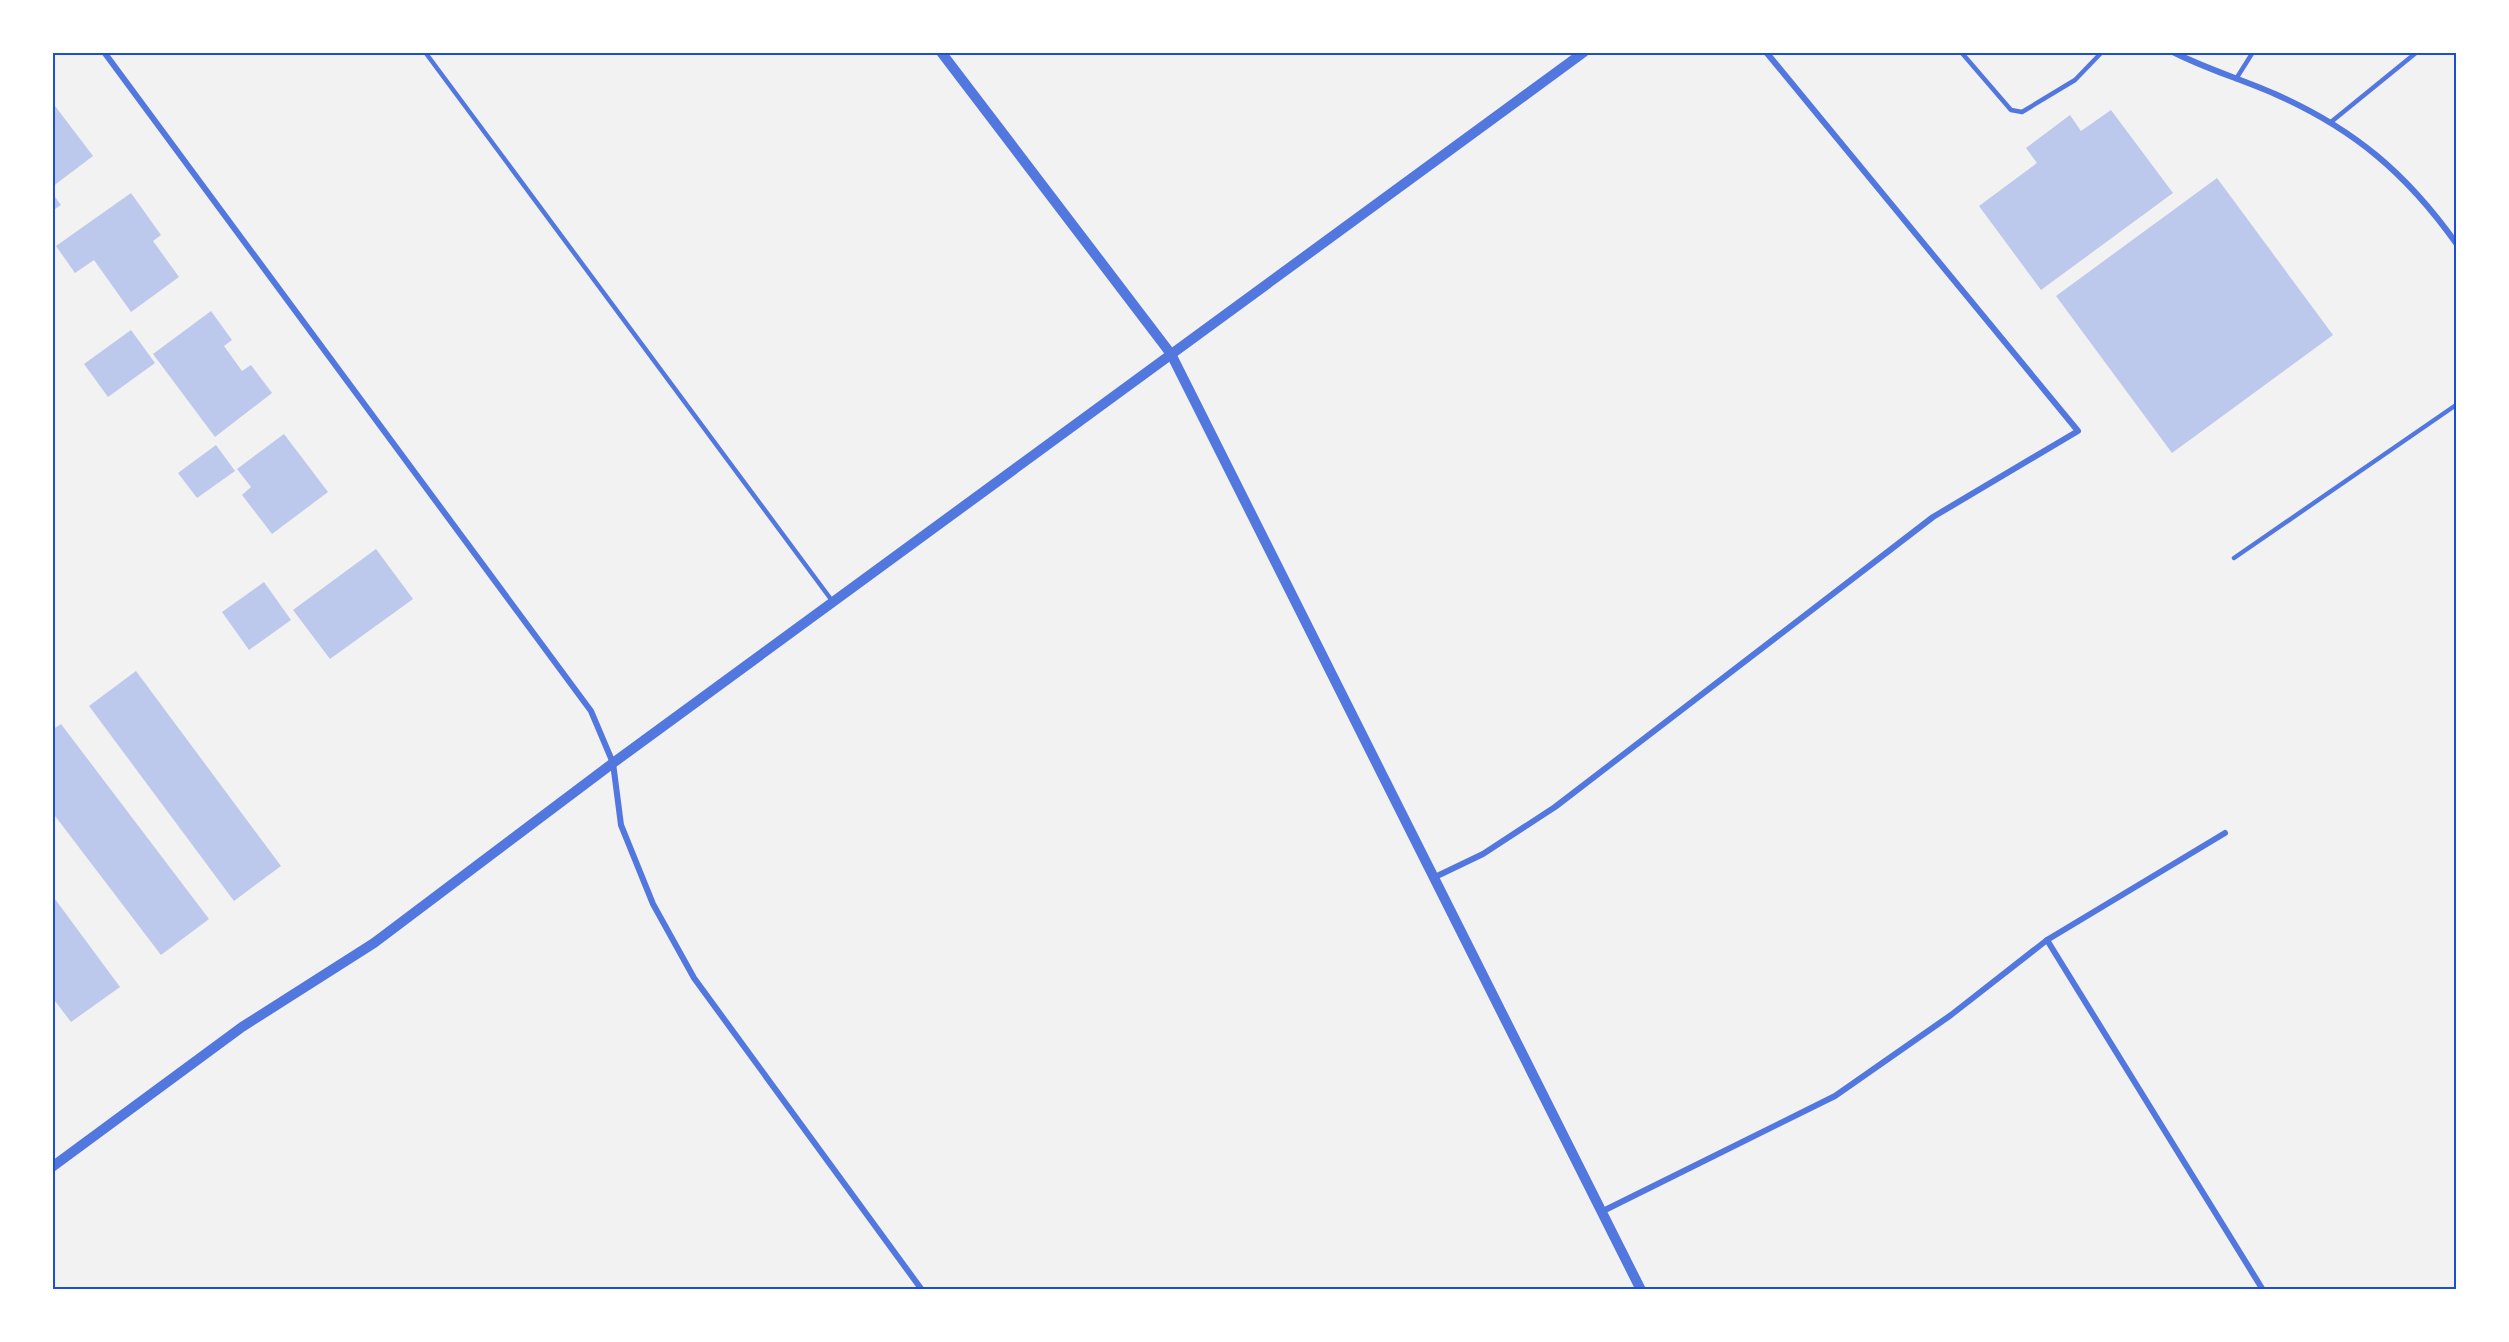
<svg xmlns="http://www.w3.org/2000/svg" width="2509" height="1342" viewBox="0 0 2509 1342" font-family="'DM Sans',sans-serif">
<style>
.building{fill:#bdc9ec}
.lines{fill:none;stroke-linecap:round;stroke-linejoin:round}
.service{stroke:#5277de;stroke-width:4.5}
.minor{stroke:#5277de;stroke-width:6}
.tertiary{stroke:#5277de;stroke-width:10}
.neatline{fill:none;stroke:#1d4ed8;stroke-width:2}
</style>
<rect width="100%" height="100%" fill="#f2f2f2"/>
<g class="building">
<polygon points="52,102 93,156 52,187"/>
<polygon points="2111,110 2173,193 2041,290 1979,206 2037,163 2026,148 2070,115 2081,131"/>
<polygon points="2217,178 2333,335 2172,453 2056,296"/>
<polygon points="52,193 61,205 52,211"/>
<polygon points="131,193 161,235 153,241 179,277 131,312 94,260 75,273 56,246"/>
<polygon points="211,311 232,340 224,346 242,371 251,365 272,393 215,437 153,354"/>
<polygon points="131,330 155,363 108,397 84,364"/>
<polygon points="284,434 328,492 272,534 242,495 251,487 237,469"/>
<polygon points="216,445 235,471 197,498 178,473"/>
<polygon points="376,549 413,599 330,659 293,610"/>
<polygon points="264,582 291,620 249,650 222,612"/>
<polygon points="136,671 281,866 234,901 89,706"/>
<polygon points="61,724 209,919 161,955 52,812 52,730"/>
<polygon points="52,895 120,987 71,1022 52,997"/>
</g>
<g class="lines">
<g class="service">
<polyline points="425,52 833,602"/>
<polyline points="1961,52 2011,110 2022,112 2075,80 2102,52"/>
<polyline points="2236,79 2253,52"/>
<polyline points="2331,122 2417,52"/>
<polyline points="2234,558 2456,405"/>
</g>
<g class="minor">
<polyline points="104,52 591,711 613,763 621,825 653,904 694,978 922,1290"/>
<path d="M2173 52C2206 69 2241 79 2275 94 2354 129 2406 173 2456 243"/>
<polyline points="1435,877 1483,854 1555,807 1933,517 2078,431 1766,52"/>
<polyline points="2047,940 2263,1290"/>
<polyline points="1601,1212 1835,1096 1951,1015 2047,940 2225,833"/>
</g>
<g class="tertiary">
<polyline points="941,52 1171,354 1641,1290"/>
<polyline points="52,1167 242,1027 374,943 613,763 1584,52"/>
</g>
</g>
<rect width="2509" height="1342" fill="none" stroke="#ffffff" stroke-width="108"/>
<rect x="54" y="54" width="2401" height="1234" class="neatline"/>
</svg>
